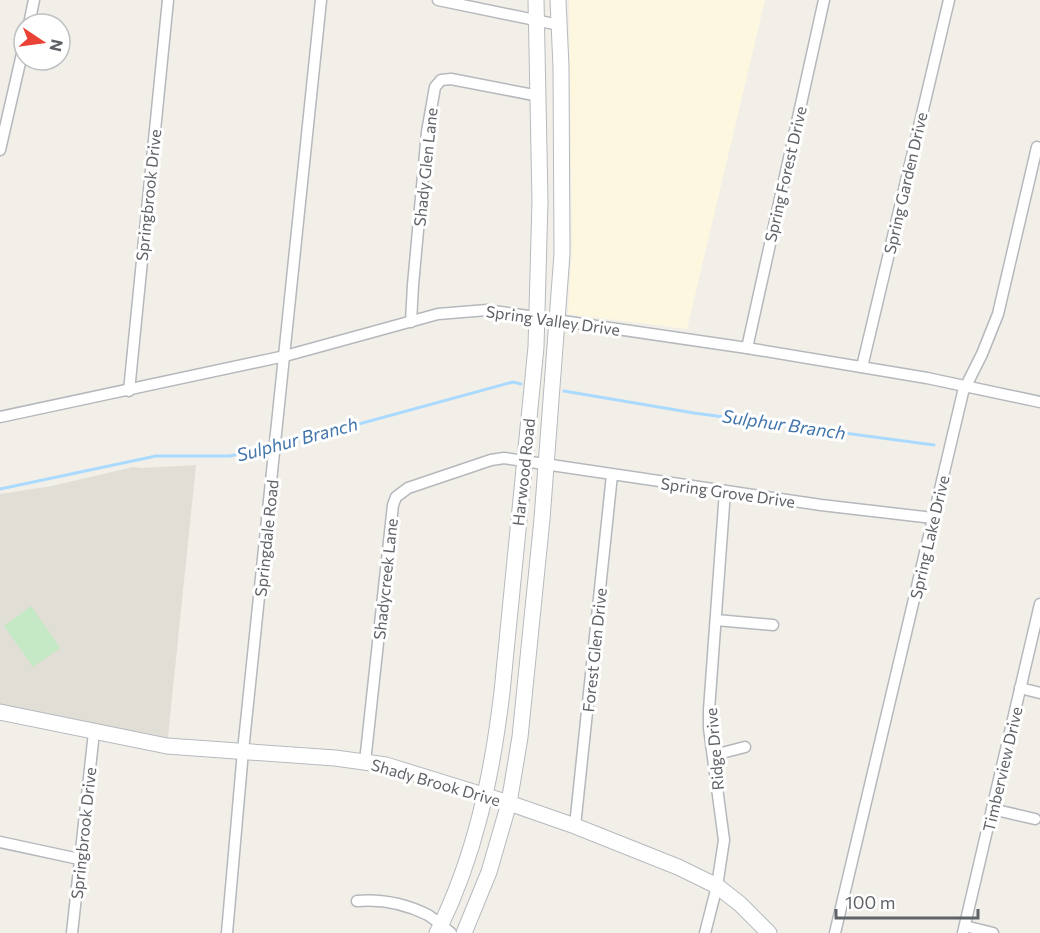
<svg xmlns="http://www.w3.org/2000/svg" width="1040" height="933" viewBox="0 0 1040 933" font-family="Commissioner,sans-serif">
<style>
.commercial{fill:#fef7e0}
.education{fill:#e1ded6}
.green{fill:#c5e8c5}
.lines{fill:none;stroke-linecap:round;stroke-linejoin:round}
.stream{stroke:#aadaff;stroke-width:3}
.street-casing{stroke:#b5b8bc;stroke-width:13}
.secondary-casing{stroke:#b6babf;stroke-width:17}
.street{stroke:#fff;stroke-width:10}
.secondary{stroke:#fff;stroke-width:15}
.labels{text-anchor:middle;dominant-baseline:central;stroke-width:6;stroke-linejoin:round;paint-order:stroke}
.street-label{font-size:16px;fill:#5f6368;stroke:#fff}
.water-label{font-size:18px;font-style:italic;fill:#4174aa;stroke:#fff}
</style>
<rect width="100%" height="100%" fill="#f1efe8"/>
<polygon class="commercial" points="569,0 765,0 687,329 568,314 572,245"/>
<polygon class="education" points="196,465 167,746 0,712 0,494 52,486 133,467 142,468"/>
<polygon class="green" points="31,606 60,648 33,667 4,626"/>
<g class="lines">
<g class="stream">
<polyline points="564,391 694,413 934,445"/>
<polyline points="0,489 156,456 230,456 315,436 513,382 521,384"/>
</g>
<g class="street-casing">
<g id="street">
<polyline points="438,0 559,25"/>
<polyline points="29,24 34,0"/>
<polyline points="0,150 24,45"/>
<polyline points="411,322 413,285 427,132 435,87 441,80 451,79 539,96"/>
<polyline points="747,348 824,0"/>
<polyline points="862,367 949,0"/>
<polyline points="129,391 168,0"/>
<polyline points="0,417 285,356 438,314 487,310 747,348 927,378 1040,402"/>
<polyline points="716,620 773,625"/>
<polyline points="1020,688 1040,693"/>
<polyline points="714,755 745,747"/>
<polyline points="365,762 393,505 396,497 408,488 491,460 504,458 821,505 933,518"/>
<polyline points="992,809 1035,819"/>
<polyline points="575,826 612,475"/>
<polyline points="0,842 79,859"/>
<path d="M357 901C381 899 406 904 428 915 436 920 443 927 451 933"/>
<polyline points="965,926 993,933"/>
<polyline points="72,933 94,732"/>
<polyline points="227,933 243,751 321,0"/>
<polyline points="705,933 717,886 724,840 709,728 709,710 725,491"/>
<polyline points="835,933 963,392 982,354 998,314 1037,147"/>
<polyline points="963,933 1040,604"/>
</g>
</g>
<g class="secondary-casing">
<g id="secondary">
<polyline points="0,712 167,746 335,758 386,765 509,803 575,826 678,867 717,886 740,904 769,933"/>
<path d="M437 933C475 857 492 776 502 692L536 347 540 201 536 0"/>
<polyline points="464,933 489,872 509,803 520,737 542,519 562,254 561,67 558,0"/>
</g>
</g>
<use href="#street" class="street"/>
<use href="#secondary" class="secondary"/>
</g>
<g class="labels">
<g class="street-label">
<text transform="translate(425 167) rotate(-84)">Shady Glen Lane</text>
<text transform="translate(785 174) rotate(-77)">Spring Forest Drive</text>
<text transform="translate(905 183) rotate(-77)">Spring Garden Drive</text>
<text transform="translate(148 195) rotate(-84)">Springbrook Drive</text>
<text transform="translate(553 320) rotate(8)">Spring Valley Drive</text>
<text transform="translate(523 472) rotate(-84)">Harwood Road</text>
<text transform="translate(728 492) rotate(8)">Spring Grove Drive</text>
<text transform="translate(929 537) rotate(-77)">Spring Lake Drive</text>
<text transform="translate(266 538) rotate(-84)">Springdale Road</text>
<text transform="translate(385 579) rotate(-84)">Shadycreek Lane</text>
<text transform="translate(594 650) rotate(-84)">Forest Glen Drive</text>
<text transform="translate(714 749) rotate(-95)">Ridge Drive</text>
<text transform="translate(1002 769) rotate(-77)">Timberview Drive</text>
<text transform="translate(436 782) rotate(16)">Shady Brook Drive</text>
<text transform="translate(83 833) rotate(-84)">Springbrook Drive</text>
</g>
<g class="water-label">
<text transform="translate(784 424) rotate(8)">Sulphur Branch</text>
<text transform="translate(297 439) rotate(-15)">Sulphur Branch</text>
</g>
</g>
<g transform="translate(42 42) rotate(103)"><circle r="28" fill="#ffffff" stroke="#bfc1c3" stroke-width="1.5"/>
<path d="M0-4.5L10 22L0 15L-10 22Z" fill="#ea4335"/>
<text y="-9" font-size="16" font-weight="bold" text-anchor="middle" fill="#5f6368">N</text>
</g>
<path d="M836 909v9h142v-9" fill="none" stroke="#5f6368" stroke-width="3"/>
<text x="845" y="909" font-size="18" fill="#5f6368" stroke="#ffffff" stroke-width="4.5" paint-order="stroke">100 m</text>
</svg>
